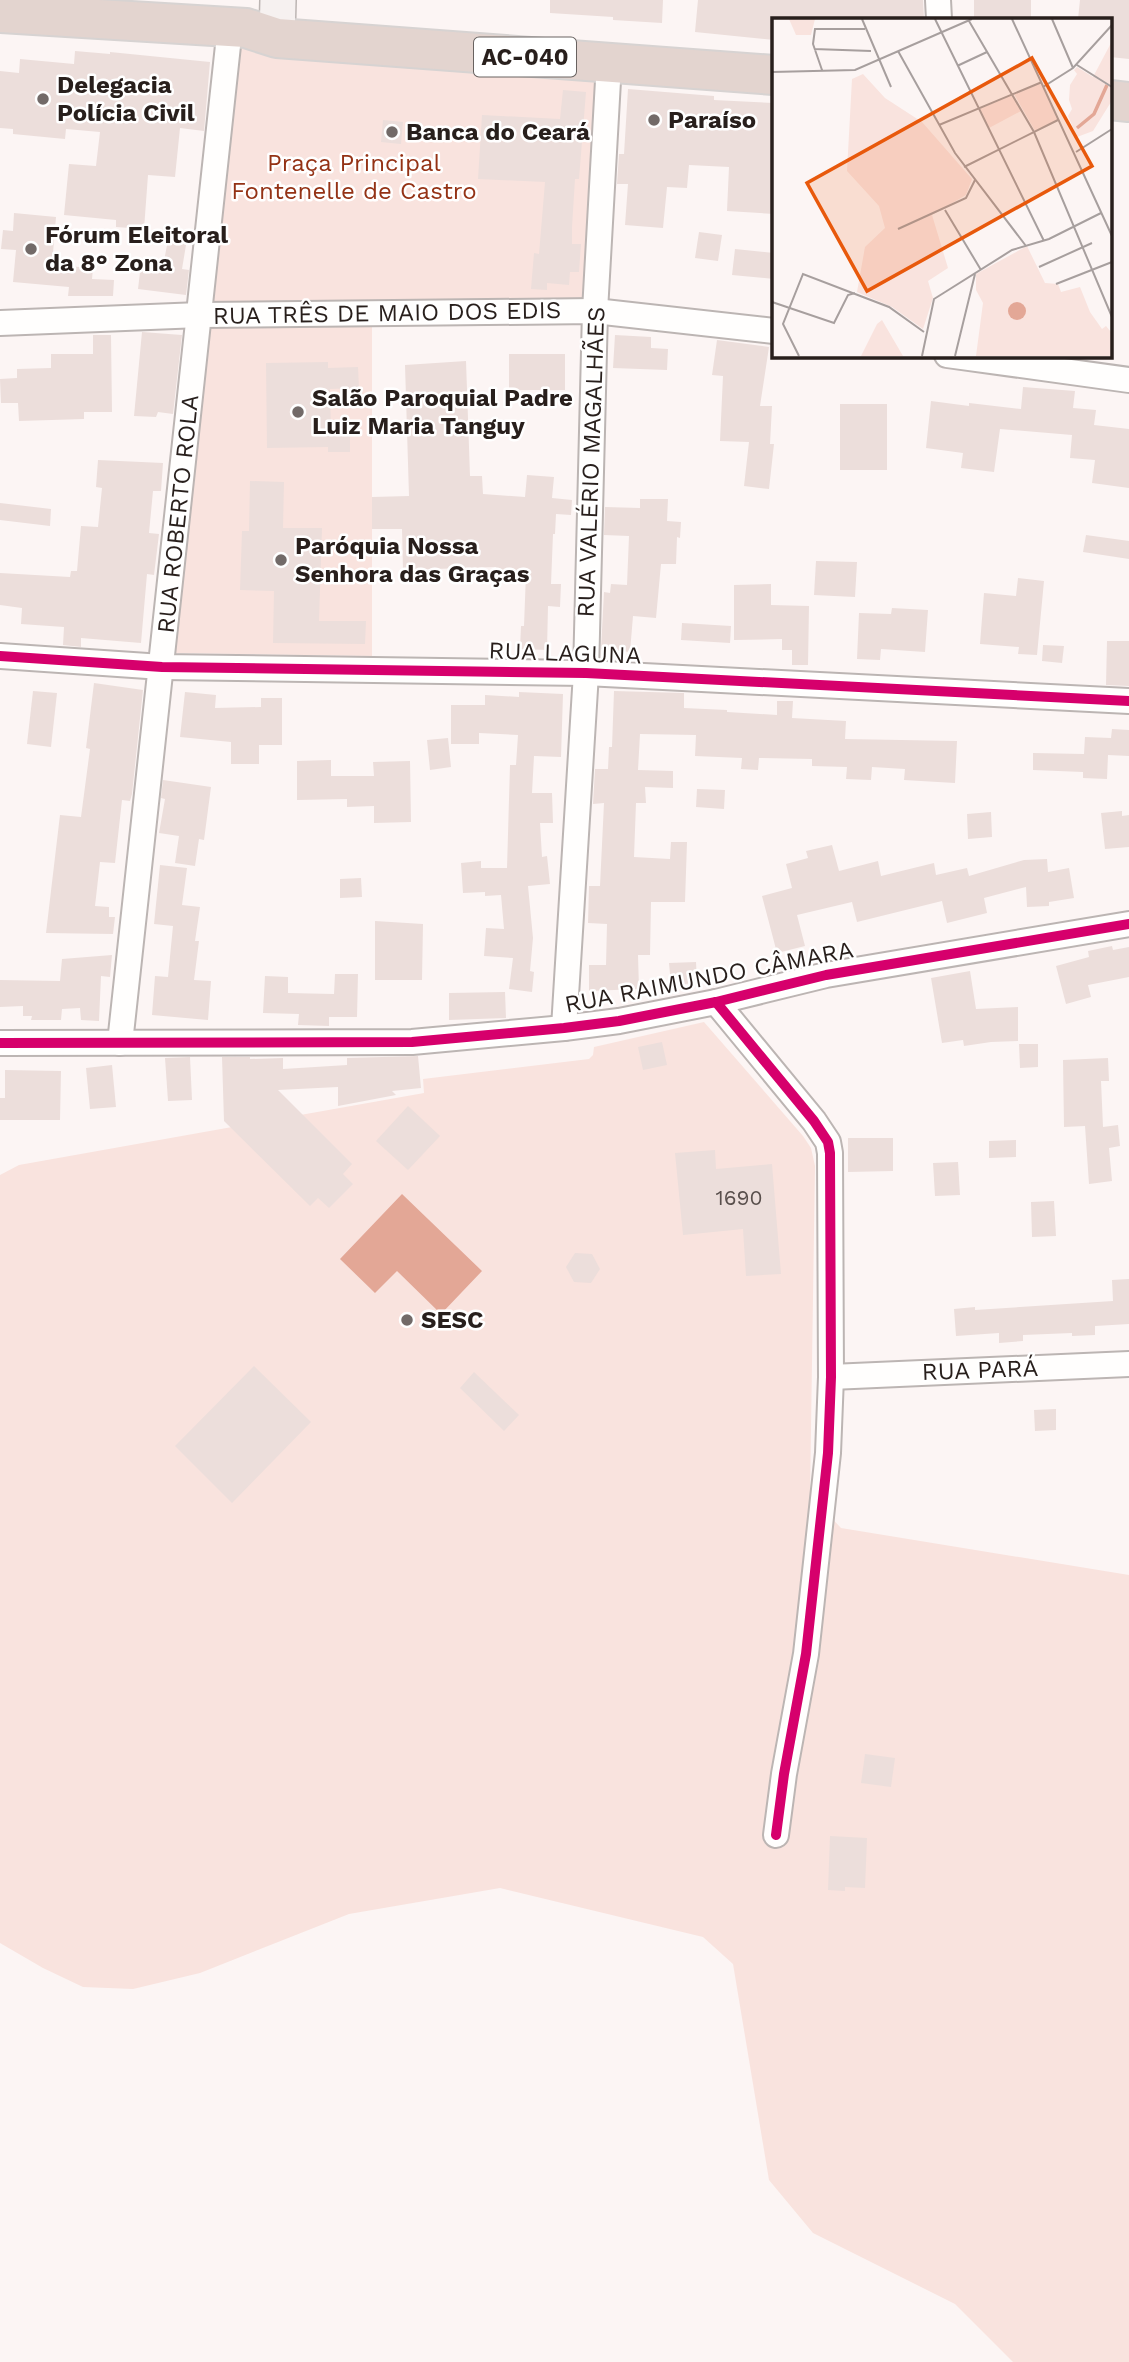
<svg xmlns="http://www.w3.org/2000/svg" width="1129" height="2362" viewBox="0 0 1129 2362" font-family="'Work Sans',sans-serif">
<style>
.green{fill:#f9e3de}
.water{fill:#e3a796}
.building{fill:#ecdedb}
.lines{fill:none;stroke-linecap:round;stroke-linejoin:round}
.street-casing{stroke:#bcb5b3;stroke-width:28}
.secondary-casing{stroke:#bcb5b3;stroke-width:38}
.highway-casing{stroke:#d7d3d2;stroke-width:42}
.street{stroke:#fffefd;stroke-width:24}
.secondary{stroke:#f6f1f0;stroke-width:35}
.highway{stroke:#e3d4cf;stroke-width:38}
.cycleway-casing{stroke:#fff;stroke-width:15}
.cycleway{stroke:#d6006c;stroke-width:10}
.poi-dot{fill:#726a68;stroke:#fff;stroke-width:2.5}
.labels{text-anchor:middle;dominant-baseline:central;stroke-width:5;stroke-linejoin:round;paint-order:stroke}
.number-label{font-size:21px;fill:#594f4c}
.shield{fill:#fff;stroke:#686260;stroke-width:2}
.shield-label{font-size:23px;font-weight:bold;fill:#281f1c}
.poi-label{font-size:24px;font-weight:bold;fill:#281f1c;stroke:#fff;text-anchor:start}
.park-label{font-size:24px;fill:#943215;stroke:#fff}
.street-label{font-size:24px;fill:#281f1c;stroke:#fff}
.inset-river{fill:none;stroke:#e3a796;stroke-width:3.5}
.inset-road{fill:none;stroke:#a79f9e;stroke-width:2}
.view{fill:#e8590c;fill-opacity:0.15;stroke:#e8590c;stroke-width:3.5}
.inset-edge{fill:none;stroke:#281f1c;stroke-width:3.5}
</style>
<rect width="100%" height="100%" fill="#fcf5f4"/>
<g class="green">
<polygon points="238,40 605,68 591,304 209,307"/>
<polygon points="372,321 372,656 168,653 207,322"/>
<polygon points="704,1022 803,1136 811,1148 815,1166 810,1495 841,1528 1129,1575 1129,2362 1013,2362 955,2304 813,2233 769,2180 733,1964 703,1937 500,1888 349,1914 200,1973 133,1989 83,1987 43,1968 0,1943 0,1175 19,1165 424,1093 423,1079 589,1059 593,1055 594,1047"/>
</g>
<polygon class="water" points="402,1194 482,1271 441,1314 397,1271 375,1293 340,1259"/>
<g class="building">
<polygon points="550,0 663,0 662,23 613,20 613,17 550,13"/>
<polygon points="698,0 923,0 924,19 774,19 774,40 695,32"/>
<rect x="974" y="0" width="57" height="19"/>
<polygon points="1080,0 1129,0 1129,59 1110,57 1110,19 1078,19"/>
<polygon points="75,51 110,54 110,52 210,62 204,131 180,128 175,177 148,175 144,229 116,227 116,220 64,215 69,164 96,166 100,132 66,129 65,139 13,134 13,129 0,128 0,71 19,73 20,59 74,64"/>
<polygon points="628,89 714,96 714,100 774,103 774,214 727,211 729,167 689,165 687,188 667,187 663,228 625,225 628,184 617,184 619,154 624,154"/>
<polygon points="563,90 586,92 579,179 575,179 572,227 572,244 581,244 579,272 570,272 569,285 547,283 547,290 531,289 534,253 539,254 545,182 478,179 482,115 560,119"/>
<polygon points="383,120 403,122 401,144 381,142"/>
<polygon points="14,213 56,217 52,265 93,268 92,279 114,280 113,296 68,296 69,287 13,282 16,250 1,249 3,230 13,231"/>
<polygon points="699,232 722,235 718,261 695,258"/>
<polygon points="169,235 187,239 182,269 189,270 186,295 138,289 141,264 163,266"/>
<polygon points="735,249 774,253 774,279 732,275"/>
<polygon points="142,332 182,335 173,414 158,412 156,417 134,416"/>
<polygon points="93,335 111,335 112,412 84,412 84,419 19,421 18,403 1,403 0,379 17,378 17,369 51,368 51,354 93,354"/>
<polygon points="615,335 651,337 651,348 668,349 667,370 613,368"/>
<polygon points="717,340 769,347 760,406 772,406 770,444 774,444 769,489 744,486 749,442 720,441 723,376 712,375"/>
<rect x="509" y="354" width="56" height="36"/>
<polygon points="466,361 470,476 482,476 483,494 525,497 527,475 554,477 552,498 572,500 571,515 556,514 555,534 553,534 551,584 561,584 560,607 548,606 547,650 520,649 521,626 524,626 526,573 495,572 496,567 403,570 402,529 372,529 372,497 409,496 405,365"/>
<polygon points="328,362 328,368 358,367 359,388 330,389 331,435 350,434 350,452 328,452 328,447 267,448 266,363"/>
<polygon points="1023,387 1075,391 1073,408 1096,410 1094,425 1129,429 1129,488 1092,483 1095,460 1070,458 1072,435 1000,429 994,472 961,468 963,453 926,448 931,401 969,406 969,403 1021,409"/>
<rect x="840" y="404" width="47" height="66"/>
<polygon points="98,460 163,463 161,491 153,491 149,533 159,534 154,575 147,574 141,643 81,638 81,647 63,645 64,627 21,624 22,608 0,605 0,573 70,577 71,571 77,571 81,526 98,527 102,488 96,487"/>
<polygon points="250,481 284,482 283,528 322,528 319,621 366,621 365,644 273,643 274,591 240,590 242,531 249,531"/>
<polygon points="640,499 668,499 667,521 681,522 680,538 677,537 676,564 661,564 656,618 633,616 630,652 601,649 604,592 610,593 611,584 627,585 629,536 604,535 605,507 640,508"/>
<polygon points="0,503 51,509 50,526 0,520"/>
<polygon points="1086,535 1129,541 1129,559 1083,552"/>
<polygon points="816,561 857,562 855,597 814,595"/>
<polygon points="1018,578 1044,581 1037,655 1018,654 1019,647 980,644 984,593 1016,596"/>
<polygon points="771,584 771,605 809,606 808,665 792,665 792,650 782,650 782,639 734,640 734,585"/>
<polygon points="892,608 928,610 925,652 881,649 880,660 857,659 859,613 891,614"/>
<polygon points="682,623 731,626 730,643 681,640"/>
<polygon points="1107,641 1129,641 1129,686 1106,685"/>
<polygon points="1043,645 1064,646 1062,663 1042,661"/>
<polygon points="94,683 143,690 132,794 130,801 122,800 115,863 100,862 95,906 109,907 109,917 115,917 113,934 46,933 60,815 81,817 90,749 86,748"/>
<polygon points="33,691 57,693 51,747 27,744"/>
<polygon points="614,691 684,693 684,708 727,710 727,712 777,715 777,701 793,701 792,718 846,721 845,739 957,741 955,783 904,780 905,769 872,767 871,780 846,779 847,767 812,766 812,759 759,758 758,770 741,769 742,758 695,756 696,735 640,734 638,770 673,771 673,788 645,787 646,803 636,803 634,857 670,859 671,842 687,842 685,902 651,902 650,955 638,955 639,989 589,991 589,965 606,965 607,924 588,923 589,886 600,886 604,803 593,804 595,769 608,769 609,747 612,747"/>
<polygon points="185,692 216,695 215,708 261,707 261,698 282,698 282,745 259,745 259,764 231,764 231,742 180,737"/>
<polygon points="519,692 563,694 561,757 534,756 532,793 552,793 553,823 540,823 542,857 547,856 550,884 528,886 533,938 530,971 534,972 532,992 509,989 513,958 484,956 486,928 504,929 501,895 485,896 485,892 463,893 461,863 481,861 481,868 507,868 510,765 516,765 518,735 479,733 479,744 451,744 451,705 485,705 485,695 519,697"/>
<polygon points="1112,729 1129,730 1129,756 1108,755 1107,779 1083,778 1083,772 1033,770 1033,753 1084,754 1085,737 1111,738"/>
<polygon points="448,738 451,767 430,770 427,740"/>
<polygon points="331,760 331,776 374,776 373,762 410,761 411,822 374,823 374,806 347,807 347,799 297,800 297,761"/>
<polygon points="163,780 211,787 204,840 199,839 195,866 175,863 179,836 159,833 165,799 161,798"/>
<polygon points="697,789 725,790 724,809 696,807"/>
<polygon points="1122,811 1122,816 1129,815 1129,847 1105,849 1101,813"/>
<polygon points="991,812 992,837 968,839 967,814"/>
<polygon points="832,845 839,871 878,861 881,876 934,863 936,875 967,868 969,876 1024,860 1047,859 1048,872 1069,868 1074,898 1049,902 1049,906 1027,907 1026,887 984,898 987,913 947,923 942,901 857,922 852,902 797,915 805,946 777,953 762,896 792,888 786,864 808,858 806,851"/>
<polygon points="160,865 187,868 182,905 200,907 195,941 199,941 194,980 211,981 208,1020 152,1015 155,976 168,977 173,926 154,924"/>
<polygon points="361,878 362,897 340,898 340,879"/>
<polygon points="375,921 423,924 422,980 375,980"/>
<polygon points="1112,946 1113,950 1129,947 1129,977 1088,985 1091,997 1066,1004 1056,966 1089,957 1088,951"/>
<polygon points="112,955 110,977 101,976 99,1021 81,1020 80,1008 62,1009 61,1020 31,1020 32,1016 23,1016 23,1006 0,1007 0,980 60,981 62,959"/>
<polygon points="696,962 697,983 671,985 669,963"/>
<polygon points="970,971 976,1009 1018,1007 1018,1041 991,1042 964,1046 963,1040 942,1043 931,978"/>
<polygon points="335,974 358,974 357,1017 329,1017 329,1026 298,1025 299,1014 263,1013 265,976 288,977 288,993 334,994"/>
<polygon points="505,992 506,1018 449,1020 449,993"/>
<polygon points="662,1042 667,1065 643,1070 638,1047"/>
<polygon points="1019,1044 1038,1044 1038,1067 1020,1068"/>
<polygon points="418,1056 421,1088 392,1091 396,1095 338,1106 338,1087 278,1090 352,1164 343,1174 353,1184 329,1208 318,1198 310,1206 224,1121 222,1057 250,1057 250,1059 283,1058 283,1069 347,1065 347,1058"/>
<polygon points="190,1057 192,1100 168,1101 165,1058"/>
<polygon points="1108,1058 1109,1081 1101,1081 1103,1127 1118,1125 1120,1146 1109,1148 1112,1181 1089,1184 1085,1126 1064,1127 1063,1060"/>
<polygon points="112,1065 116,1107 90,1109 86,1068"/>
<polygon points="5,1070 61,1071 60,1120 0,1120 0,1098 5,1098"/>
<polygon points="408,1106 440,1136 408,1170 376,1141"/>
<polygon points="848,1138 893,1138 893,1171 848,1172"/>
<polygon points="1016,1140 1016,1157 989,1158 989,1141"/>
<polygon points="715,1150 716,1169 772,1164 781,1274 746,1276 743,1229 683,1235 675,1153"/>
<polygon points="958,1162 960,1195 935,1196 933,1163"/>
<polygon points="1054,1201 1056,1236 1032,1237 1031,1202"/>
<polygon points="575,1253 592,1254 600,1269 591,1283 574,1282 566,1267"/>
<polygon points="1129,1279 1129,1324 1095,1326 1095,1335 1072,1336 1072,1333 1023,1335 1023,1341 999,1343 999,1333 956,1336 954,1309 975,1307 975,1310 1113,1301 1112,1280"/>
<polygon points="254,1366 311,1422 232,1503 175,1446"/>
<polygon points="474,1372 519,1415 504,1431 460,1388"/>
<polygon points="1056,1409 1056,1430 1035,1431 1034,1410"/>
<polygon points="865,1754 895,1758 891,1787 861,1783"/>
<polygon points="830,1836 867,1838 865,1888 845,1887 845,1891 828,1890"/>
</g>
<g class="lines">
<g class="street-casing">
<g id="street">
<polyline points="938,0 939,19"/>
<polyline points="0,323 200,315 595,311 774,331"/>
<polyline points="947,355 1129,380"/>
<polyline points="0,656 162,667 586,673 1129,701"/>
<polyline points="716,1002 814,1121 828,1142 830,1153 831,1377 828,1453 806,1654 784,1774 776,1835"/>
<polyline points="564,1028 586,673 595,311 609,63"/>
<polyline points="0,1043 412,1042 564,1028 619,1021 716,1002 826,975 1129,924"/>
<polyline points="120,1043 230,27"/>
<polyline points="831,1377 1129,1364"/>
</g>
</g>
<g class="secondary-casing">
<polyline id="secondary" points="277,38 278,0"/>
</g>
<g class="highway-casing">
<g id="highway">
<polyline points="0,13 246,28 277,38 774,75"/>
<polyline points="1110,100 1129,102"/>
</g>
</g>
<use href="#street" class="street"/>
<use href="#secondary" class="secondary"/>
<use href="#highway" class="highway"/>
<g class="cycleway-casing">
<g id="cycleway">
<polyline points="0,656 162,667 586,673 1129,701"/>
<polyline points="716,1002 814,1121 828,1142 830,1153 831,1377 828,1453 806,1654 784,1774 776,1835"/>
<polyline points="0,1043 412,1042 564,1028 619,1021 716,1002 826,975 1129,924"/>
</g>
</g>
<use href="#cycleway" class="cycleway"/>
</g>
<g class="poi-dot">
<circle cx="43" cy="99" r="7"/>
<circle cx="654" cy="120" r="7"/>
<circle cx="392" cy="132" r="7"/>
<circle cx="31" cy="249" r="7"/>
<circle cx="298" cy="412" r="7"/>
<circle cx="281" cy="560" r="7"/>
<circle cx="407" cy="1320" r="7"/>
</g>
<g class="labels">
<g class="number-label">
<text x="739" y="1197">1690</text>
</g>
<rect class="shield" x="474" y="37.5" width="102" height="39" rx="5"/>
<g class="shield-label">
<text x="525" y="57">AC-040</text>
</g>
<g class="poi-label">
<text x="57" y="85">Delegacia<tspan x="57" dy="28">Polícia Civil</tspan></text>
<text x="668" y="120">Paraíso</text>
<text x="406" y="132">Banca do Ceará</text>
<text x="45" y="235">Fórum Eleitoral<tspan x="45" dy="28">da 8° Zona</tspan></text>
<text x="312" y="398">Salão Paroquial Padre<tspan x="312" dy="28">Luiz Maria Tanguy</tspan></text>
<text x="295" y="546">Paróquia Nossa<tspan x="295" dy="28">Senhora das Graças</tspan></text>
<text x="421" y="1320">SESC</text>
</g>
<g class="park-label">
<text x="354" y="163">Praça Principal<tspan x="354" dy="28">Fontenelle de Castro</tspan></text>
</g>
<g class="street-label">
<text transform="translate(387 313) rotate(-1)">RUA TRÊS DE MAIO DOS EDIS</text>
<text transform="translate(591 462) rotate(-88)">RUA VALÉRIO MAGALHÃES</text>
<text transform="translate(178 514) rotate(-84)">RUA ROBERTO ROLA</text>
<text transform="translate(565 653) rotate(2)">RUA LAGUNA</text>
<text transform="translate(709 977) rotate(-11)">RUA RAIMUNDO CÂMARA</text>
<text transform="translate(980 1370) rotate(-2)">RUA PARÁ</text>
</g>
</g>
<g transform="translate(772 18)">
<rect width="340" height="340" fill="#fcf5f4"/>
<path d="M17 1H43L39 17H24ZM339 25V84L321 113 305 119 296 98 300 91 297 82 298 67 305 56 302 52 305 49 321 59ZM91 56 113 80 150 104 200 161 194 177 160 197 176 250 156 263 161 280 151 311 120 289 85 274 93 229 113 210 107 188 75 153 80 61ZM269 65 286 102 263 113 242 76ZM240 77 249 93 217 110 207 91ZM255 228 273 265 286 266 289 274 308 269 318 294 330 311 334 308 339 314V338H204L211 285 204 272V256ZM110 302 131 338H89L105 306Z" fill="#f9e3de"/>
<path d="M236 293a9 9 0 1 1 18 0a9 9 0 1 1-18 0Z" fill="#e3a796"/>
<path class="inset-river" d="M305 110 322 96 335 67"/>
<path class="inset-road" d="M90 1 119 69M163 1 272 223M240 1 340 218M280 1 301 50M197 3 262 114 340 299M42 31 99 33M126 33 183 135 254 228M305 47 340 69M185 48 215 34M50 52 41 26 43 11H93M0 54 83 52 200 1M271 69 301 50 340 7M167 107 270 64M304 134 340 111M192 149 286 102M173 192 209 252M126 211 194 180 203 162M267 249 320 225M284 266 340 244M0 284 62 305 76 277 83 275M27 338 11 306 31 256 117 289 152 314M150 338 162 281 240 232 277 221 329 195M183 338 203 256"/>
<path class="view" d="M260 40 320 148 95 273 35 165Z"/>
<rect width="340" height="340" class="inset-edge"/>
</g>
</svg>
